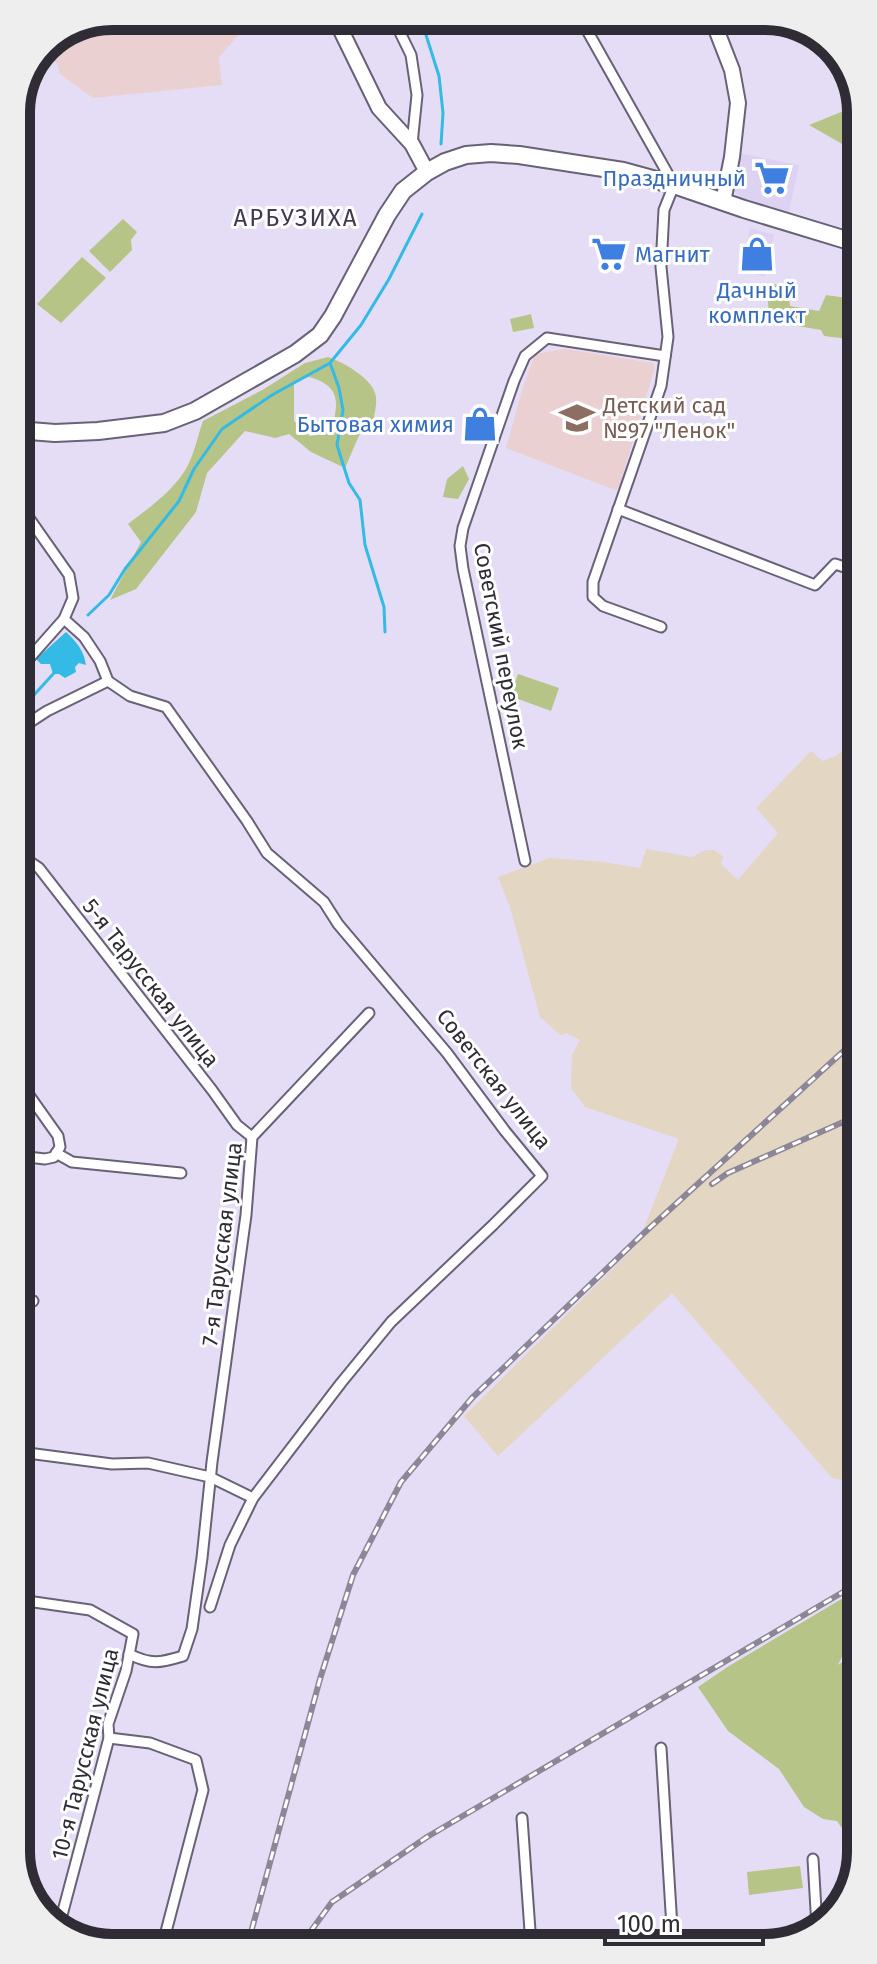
<svg xmlns="http://www.w3.org/2000/svg" width="877" height="1964" viewBox="0 0 877 1964" font-family="'Fira Sans',sans-serif">
<style>
.built{fill:#ddd2f2}
.industrial{fill:#e3d6c2}
.education{fill:#ebd0d2}
.green{fill:#b6c488;fill-rule:evenodd}
.water{fill:#33bae5}
.lines{fill:none;stroke-linecap:round;stroke-linejoin:round}
.stream{stroke:#33bae5;stroke-width:3}
.street-casing{stroke:#696177;stroke-width:13}
.secondary-casing{stroke:#696177;stroke-width:18}
.primary-casing{stroke:#696177;stroke-width:20}
.street{stroke:#fff;stroke-width:9}
.secondary{stroke:#fff;stroke-width:14}
.primary{stroke:#fff;stroke-width:16}
.rail-casing{stroke:#8c8697;stroke-width:6}
.rail{stroke:#fff;stroke-width:3;stroke-dasharray:9;stroke-linecap:butt}
.labels{text-anchor:middle;dominant-baseline:central;stroke-width:6;stroke-linejoin:round;paint-order:stroke}
.shop-label{font-size:22px;fill:#366cbe;stroke:#fff;text-anchor:end}
.education-label{font-size:22px;fill:#785e54;stroke:#fff;text-anchor:start}
.street-label{font-size:22px;fill:#2f2c35;stroke:#fff}
.neighbourhood-label{font-size:24px;letter-spacing:2px;fill:#423b4f;stroke:#fff}
.rim{fill:none;stroke:#2f2c35;stroke-width:10}
</style>
<rect width="100%" height="100%" fill="#e5ddf5"/>
<g class="built">
<polygon points="738,153 799,165 788,216 742,201 734,191"/>
<polygon points="750,228 774,235 764,277 741,268"/>
</g>
<polygon class="industrial" points="858,739 860,1484 832,1478 672,1293 498,1456 464,1416 637,1245 679,1139 585,1107 571,1088 572,1055 580,1040 566,1033 563,1035 559,1034 540,1017 510,907 498,877 550,858 603,862 640,868 646,849 692,857 706,850 714,850 724,857 721,862 722,865 738,880 778,833 756,808 811,751 822,761 836,756"/>
<g class="education">
<polygon points="112,16 230,16 244,29 219,57 222,85 93,98 60,74 58,65 42,48 44,44"/>
<polygon points="565,349 653,363 655,367 619,488 615,490 506,448 523,387 535,354"/>
</g>
<g class="green">
<polygon points="856,106 856,142 844,145 809,125"/>
<polygon points="123,219 137,232 131,240 132,250 110,272 89,251"/>
<polygon points="82,257 106,278 61,323 37,304"/>
<polygon points="767,283 788,286 790,306 819,311 826,295 847,298 847,307 856,308 857,340 824,336 821,330 769,321"/>
<polygon points="531,314 534,328 513,332 510,319"/>
<path d="M328 357C343 362 374 379 376 397 377 408 373 420 371 430L361 431 345 468 311 452 289 434 275 438 245 431 207 473 196 512 136 589 110 600 141 542 128 524C150 507 175 490 188 465 195 451 198 435 203 421L264 389 305 363ZM309 377C342 386 339 404 330 433L310 436 294 421V382Z"/>
<polygon points="463,466 469,479 458,499 443,497 447,479"/>
<polygon points="518,674 559,688 551,711 510,696"/>
<polygon points="860,1588 860,1625 855,1630 838,1665 860,1650 861,1851 854,1846 837,1821 823,1819 804,1807 779,1769 728,1731 698,1687 729,1666"/>
<polygon points="800,1866 803,1888 749,1895 747,1872"/>
</g>
<path class="water" d="M66 632C77 642 84 651 86 665L79 663 75 667 76 672 65 678 59 674H53L50 664H41L36 659Z"/>
<g class="lines">
<g class="stream">
<polyline points="420,16 439,76 443,113 441,144"/>
<polyline points="330,363 339,388 343,410 337,445 349,483 360,500 365,545 384,607 385,632"/>
<polyline points="88,615 109,595 125,569 179,501 194,469 222,429 272,395 330,363 361,325 389,279 422,214"/>
<polyline points="18,711 23,707 54,673"/>
</g>
<g class="street-casing">
<g id="street">
<polyline points="392,16 411,55 417,95 412,144"/>
<polyline points="579,16 674,185 664,210 661,267 668,337 661,386 593,582 593,597 603,606 661,627"/>
<polyline points="16,150 19,160 16,172"/>
<polyline points="17,501 69,575 73,598 64,619 84,637 100,661 108,681 130,696 166,707 247,821 267,853 324,902 338,924 447,1053 505,1131 542,1176 493,1225 391,1322 341,1383 253,1498 230,1545 210,1607"/>
<polyline points="618,509 815,585 835,564 857,571"/>
<polyline points="18,671 64,619"/>
<polyline points="18,730 47,711 108,681"/>
<polyline points="18,858 24,858 39,868 212,1090 237,1125 252,1137"/>
<polyline points="525,861 463,569 460,546 463,528 514,381 525,356 547,338 665,356"/>
<polyline points="19,1081 58,1136 60,1147 54,1157 45,1159 19,1156"/>
<polyline points="56,1153 72,1162 181,1173"/>
<polyline points="20,1299 33,1301"/>
<polyline points="20,1452 112,1464 148,1463 210,1477 253,1498"/>
<polyline points="20,1600 90,1610 133,1634 126,1671 108,1724 109,1738 58,1930"/>
<path d="M129 1654C151 1665 160 1663 183 1656L192 1629 202 1558 212 1462 246 1215 252 1137 369 1013"/>
<polyline points="109,1738 150,1743 196,1760 203,1790 162,1947"/>
<polyline points="661,1748 673,1944"/>
<polyline points="522,1818 531,1945"/>
<polyline points="813,1859 817,1927"/>
<polyline points="399,1939 399,1946"/>
</g>
</g>
<g class="secondary-casing">
<g id="secondary">
<polyline points="334,16 379,108 412,144 427,172"/>
<polyline points="711,16 732,70 738,103 732,157 723,202"/>
</g>
</g>
<g class="primary-casing">
<polyline id="primary" points="17,430 55,433 98,431 164,423 195,411 295,354 320,335 333,316 387,215 403,191 427,172 445,162 466,155 491,153 519,155 623,171 674,185 744,209 856,243"/>
</g>
<use href="#street" class="street"/>
<use href="#secondary" class="secondary"/>
<use href="#primary" class="primary"/>
<g class="rail-casing">
<g id="rail">
<polyline points="712,1184 728,1173 859,1115"/>
<polyline points="300,1946 332,1902 427,1837 860,1582"/>
<polyline points="247,1947 320,1679 353,1575 401,1482 472,1398 644,1233 859,1037"/>
</g>
</g>
<use href="#rail" class="rail"/>
</g>
<defs>
<g id="supermarket-bare" transform="scale(2.76)"><path d="M-6-5.5h2.5l.6 2H6L4.5 2H-2.5L-4.4-4H-6ZM-1.5 3.2a1.3 1.3 0 1 0 .1 0ZM3 3.2a1.3 1.3 0 1 0 .1 0Z" fill="#3f7fe0" stroke="#fff" stroke-width="2.5" paint-order="stroke"/></g>
<g id="shop-bare" transform="scale(2.76)"><path d="M-5-2.5h2.3a2.7 3.5 0 0 1 5.4 0H5L5.5 6h-11ZM-1.5-2.5h3a1.5 2.3 0 0 0-3 0Z" fill="#3f7fe0" stroke="#fff" stroke-width="2.5" paint-order="stroke"/></g>
<g id="school-bare" transform="scale(2.76)"><path d="M0-5L7-2L0 1L-7-2ZM-4 1L0 2.5L4 1V4Q0 6-4 4Z" fill="#8d6e63" stroke="#fff" stroke-width="2.5" paint-order="stroke"/></g>
</defs>
<g fill-rule="evenodd">
<use href="#supermarket-bare" x="772" y="178"/>
<use href="#supermarket-bare" x="609" y="254"/>
<use href="#shop-bare" x="757" y="254"/>
<use href="#school-bare" x="577" y="418"/>
<use href="#shop-bare" x="480" y="424"/>
</g>
<g class="labels">
<g class="shop-label">
<text x="746" y="178">Праздничный</text>
<text x="635" y="254" text-anchor="start">Магнит</text>
<text x="757" y="290" text-anchor="middle">Дачный<tspan x="757" dy="25">комплект</tspan></text>
<text x="454" y="424">Бытовая химия</text>
</g>
<g class="education-label">
<text x="603" y="405">Детский сад<tspan x="603" dy="25">№97 "Ленок"</tspan></text>
</g>
<g class="street-label">
<text transform="translate(501 646) rotate(79)">Советский переулок</text>
<text transform="translate(151 983) rotate(52)">5-я Тарусская улица</text>
<text transform="translate(494 1079) rotate(52)">Советская улица</text>
<text transform="translate(222 1244) rotate(-83)">7-я Тарусская улица</text>
<text transform="translate(85 1754) rotate(-76)">10-я Тарусская улица</text>
</g>
<g class="neighbourhood-label">
<text x="296" y="218">АРБУЗИХА</text>
</g>
</g>
<path d="M0 0H877V1964H0ZM112 30H765A82 82 0 0 1 847 112V1852A82 82 0 0 1 765 1934H112A82 82 0 0 1 30 1852V112A82 82 0 0 1 112 30Z" fill="#eeeeef" fill-rule="evenodd"/>
<path class="rim" d="M112 30H765A82 82 0 0 1 847 112V1852A82 82 0 0 1 765 1934H112A82 82 0 0 1 30 1852V112A82 82 0 0 1 112 30Z"/>
<path d="M605 1932v12h158v-12" fill="none" stroke="#2f2c35" stroke-width="4"/>
<text x="617" y="1932" font-size="24" fill="#2f2c35" stroke="#ffffff" stroke-width="6" paint-order="stroke">100 m</text>
</svg>
